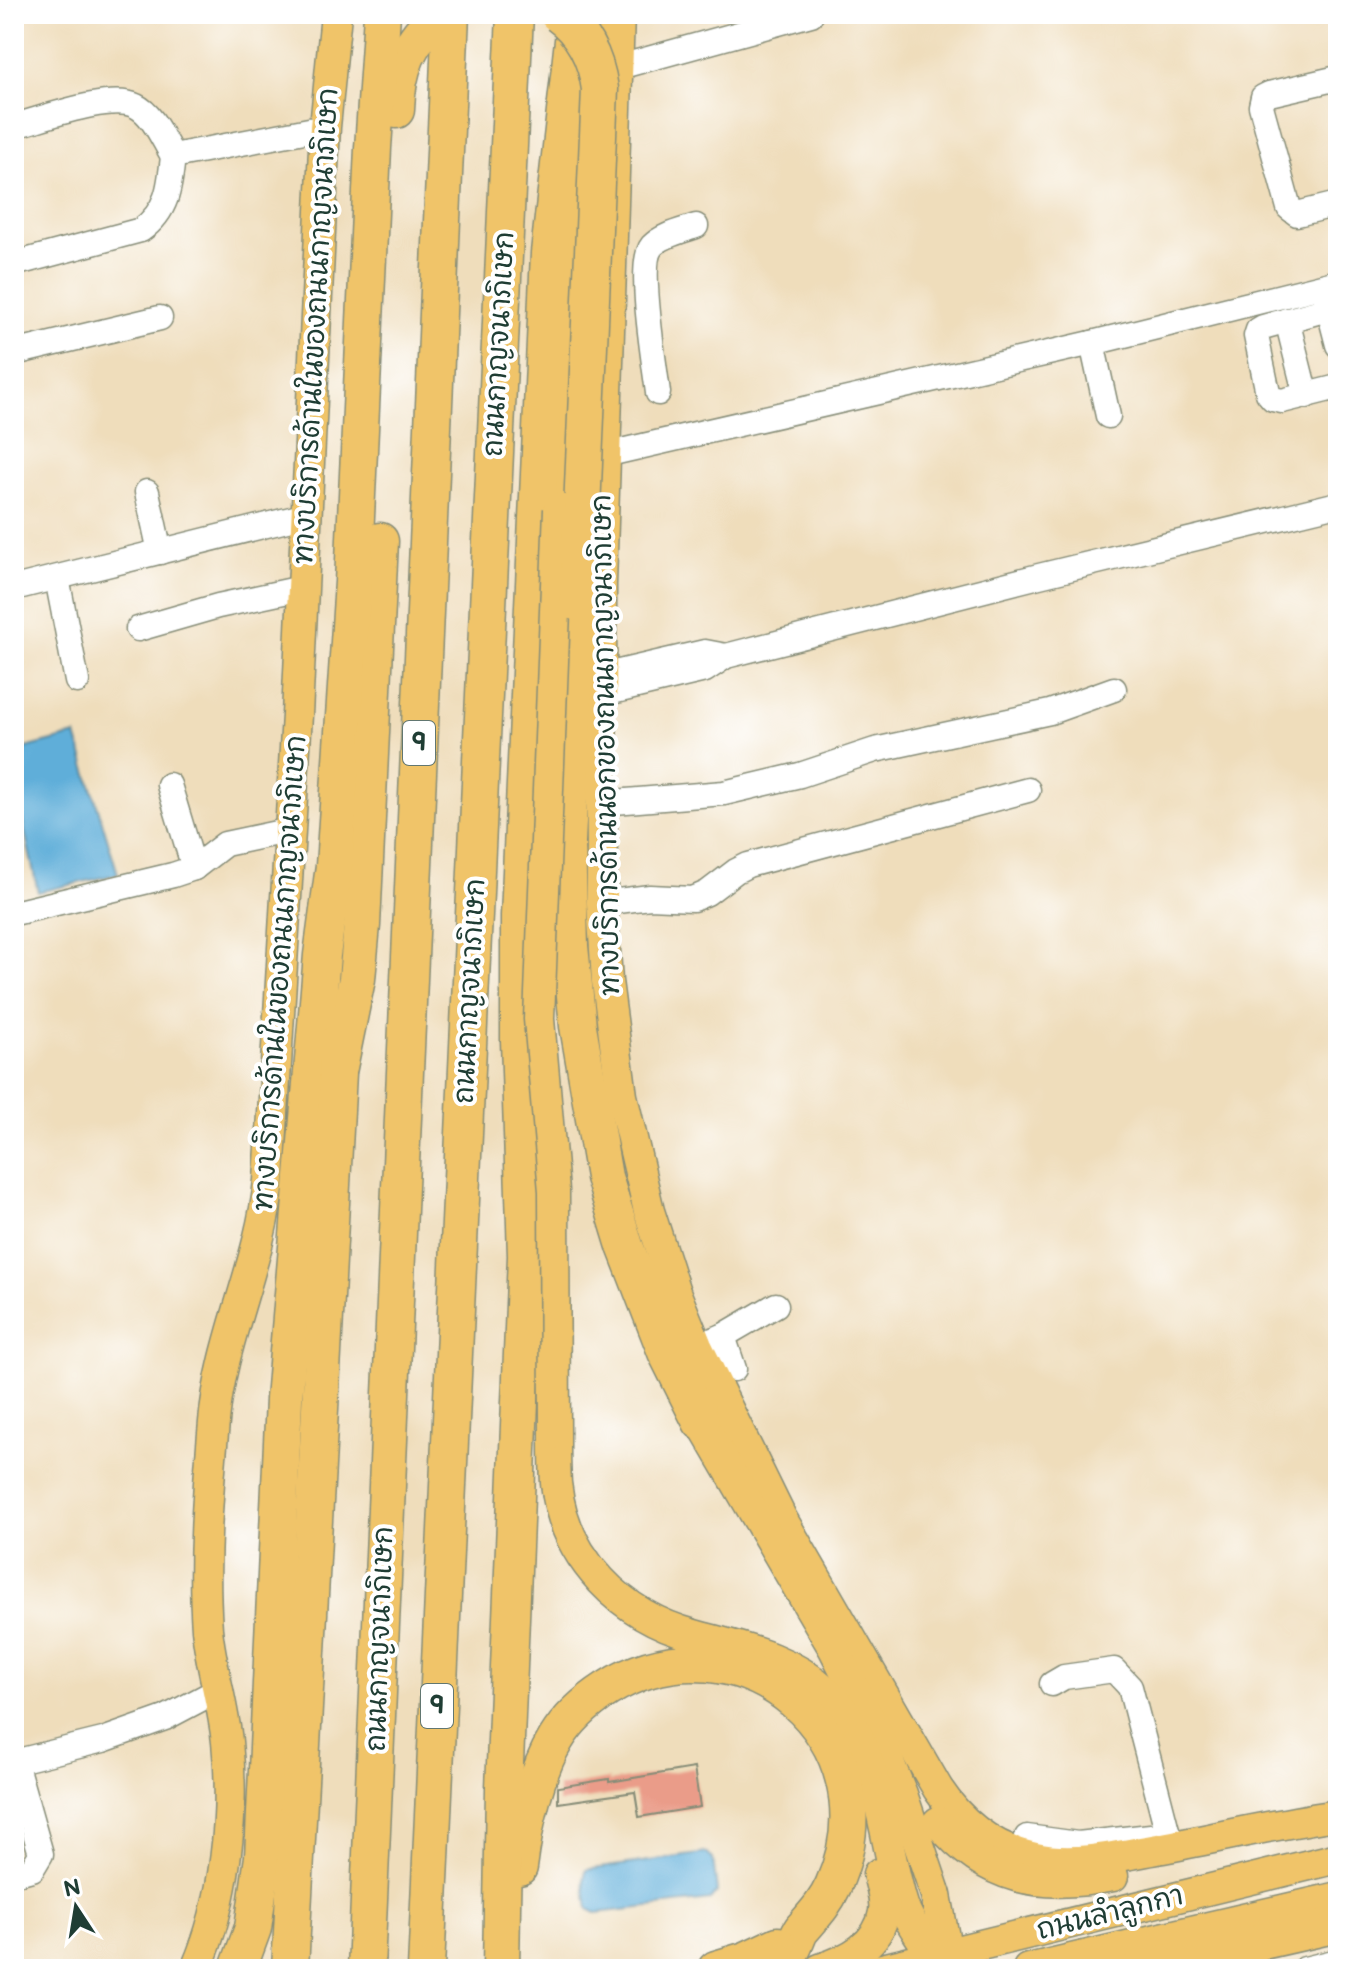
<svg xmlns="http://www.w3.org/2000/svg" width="1352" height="1983" viewBox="0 0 1352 1983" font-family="'Balsamiq Sans','Playpen Sans Thai',sans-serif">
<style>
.water{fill:#5eaed9;stroke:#3e7686;stroke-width:2}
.building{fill:#ea9c89}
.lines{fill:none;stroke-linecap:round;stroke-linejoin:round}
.minor-casing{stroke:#878d78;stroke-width:27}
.major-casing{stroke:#878d78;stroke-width:33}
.highway-casing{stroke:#878d78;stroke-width:39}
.minor{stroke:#fff;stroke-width:24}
.major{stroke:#f0c469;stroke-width:30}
.highway{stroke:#f0c469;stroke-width:36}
.major-bridge-casing{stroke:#878d78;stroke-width:33;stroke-linecap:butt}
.highway-bridge-casing{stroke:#878d78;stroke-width:39;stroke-linecap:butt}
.major-bridge{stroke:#f0c469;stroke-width:30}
.highway-bridge{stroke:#f0c469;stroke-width:36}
.labels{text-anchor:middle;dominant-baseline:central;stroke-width:8;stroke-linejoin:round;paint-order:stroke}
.shield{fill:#fff;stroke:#627771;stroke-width:2}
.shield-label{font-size:26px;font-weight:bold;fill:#1f3d34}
.street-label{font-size:28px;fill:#1f3d34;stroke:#fff}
</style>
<rect width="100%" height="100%" fill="#fff"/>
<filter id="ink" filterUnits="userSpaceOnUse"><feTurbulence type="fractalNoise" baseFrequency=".0125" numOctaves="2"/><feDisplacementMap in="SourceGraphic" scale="16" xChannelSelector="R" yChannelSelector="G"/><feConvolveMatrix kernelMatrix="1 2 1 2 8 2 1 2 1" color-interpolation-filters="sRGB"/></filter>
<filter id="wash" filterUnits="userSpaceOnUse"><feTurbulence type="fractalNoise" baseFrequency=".006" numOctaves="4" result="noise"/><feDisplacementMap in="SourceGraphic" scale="32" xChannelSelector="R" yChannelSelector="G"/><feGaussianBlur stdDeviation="1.8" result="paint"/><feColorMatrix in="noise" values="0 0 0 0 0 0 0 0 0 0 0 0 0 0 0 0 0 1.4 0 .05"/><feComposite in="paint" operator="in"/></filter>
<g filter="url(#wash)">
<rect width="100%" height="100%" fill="#efddbb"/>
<g class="water">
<polygon points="76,735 118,874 38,892 14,782 14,751"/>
<polygon points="706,1853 713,1859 717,1892 710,1900 596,1913 588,1909 584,1880 586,1870"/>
</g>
<g id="blocks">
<polygon class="building" points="694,1768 700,1807 639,1817 635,1792 558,1803 558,1787 609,1779 609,1782"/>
</g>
</g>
<g filter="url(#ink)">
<use href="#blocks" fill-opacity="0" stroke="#878d78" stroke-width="2"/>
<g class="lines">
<g class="minor-casing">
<g id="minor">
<polyline points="619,67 811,14"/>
<polyline points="1338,78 1269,94 1263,97 1261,106 1289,208 1297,214 1338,204"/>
<path d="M14 126C42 119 110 93 136 106 153 114 163 140 173 156"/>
<path d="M14 264 141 230C168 211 170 186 173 156L325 127"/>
<polyline points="1325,295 1338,345"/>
<polyline points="1328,309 1263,327 1258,330 1256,336 1268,393 1273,399 1282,401 1338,387"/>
<polyline points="1287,320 1306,396"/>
<polyline points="1092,343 1108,416"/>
<polyline points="14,353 160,318"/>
<path d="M658 393C655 367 637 263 652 246 662 235 682 231 696 226"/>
<polyline points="604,455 1092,343 1338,282"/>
<polyline points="147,492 160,552"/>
<polyline points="57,578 77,681"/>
<polyline points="14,588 307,515"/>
<polyline points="138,629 218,606 302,588"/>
<polyline points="602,676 705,652 726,656"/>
<polyline points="603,694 705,670 726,656 1039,576 1338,504"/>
<polyline points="169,785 194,868"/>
<polyline points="602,803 724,793 800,775 875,750 1050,712 1114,689"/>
<polyline points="602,903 650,897 693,899 707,893 736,871 748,865 1028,790"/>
<polyline points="14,913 173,875 194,868 225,844 291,830"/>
<polyline points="723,1336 734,1369"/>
<polyline points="697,1346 723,1336 776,1305"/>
<polyline points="1052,1684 1064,1677 1114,1670 1130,1687 1168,1834"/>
<polyline points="14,1762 103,1740 165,1718 218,1690"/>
<polyline points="1027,1837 1078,1844 1169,1834"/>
<polyline points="14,1874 32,1869 41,1854 15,1762"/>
<polyline points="1305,1969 1338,1961"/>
</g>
</g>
<g class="major-casing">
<g id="major">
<path d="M619 14 601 585 602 903 607 981 622 1096 649 1211 675 1292 697 1346 782 1519 938 1789C962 1825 993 1849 1035 1858 1076 1867 1123 1855 1163 1848 1221 1837 1279 1823 1338 1815"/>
<polyline points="585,64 595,14"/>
<polyline points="559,509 570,258 579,128"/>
<polyline points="700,1402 701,1422 834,1649 878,1736 902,1794 936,1895 950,1969"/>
<path d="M555 1434C555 1450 555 1467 556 1483 564 1559 622 1616 694 1635 741 1648 789 1657 826 1691 879 1738 882 1839 903 1905 911 1929 931 1946 936 1969"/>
<path d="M938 1822C987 1881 1041 1890 1113 1876"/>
<path d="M196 1969C225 1903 235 1814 227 1742 223 1704 211 1667 207 1629 202 1561 208 1490 214 1422 221 1339 261 1263 269 1180L297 715 325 127 336 14"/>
<path d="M820 1969C848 1960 879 1945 884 1912 886 1900 881 1886 878 1874"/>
<polyline points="882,1969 1338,1858"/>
<polyline points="1028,1969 1338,1897"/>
</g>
</g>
<g class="highway-casing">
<g id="highway">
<path d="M396 110C397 70 408 40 440 14"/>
<polyline points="578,603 567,843 570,946 578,1026 604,1177 625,1246 666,1352 701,1422"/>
<polyline points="339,1067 357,979 362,925 380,541"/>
<path d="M519 1867C524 1828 535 1773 556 1739 568 1719 587 1702 607 1689 739 1605 899 1738 833 1886 825 1904 814 1915 802 1929 797 1935 796 1945 791 1951 783 1958 769 1964 760 1969"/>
<polyline points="238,1969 253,1928 263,1857 284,1399 322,955 334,866 353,582 373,148 382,14"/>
<polyline points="290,1969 338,1073 337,1043"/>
<polyline points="366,1969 451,14"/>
<polyline points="426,1969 515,14"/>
<polyline points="501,1969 504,1788 526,1256 519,1040 519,916 549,253 576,14"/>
<polyline points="716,1969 746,1960 778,1945"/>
<polyline points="1139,1969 1338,1924"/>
</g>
</g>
<use href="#minor" class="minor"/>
<use href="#major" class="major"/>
<use href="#highway" class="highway"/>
<g class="major-bridge-casing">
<polyline id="major-bridge" points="555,1434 554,1191 539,1019 559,509"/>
</g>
<g class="highway-bridge-casing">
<path id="highway-bridge" d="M558 14C583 32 596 59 600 89L578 603"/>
</g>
<use href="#major-bridge" class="major-bridge"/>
<use href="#highway-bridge" class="highway-bridge"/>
</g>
</g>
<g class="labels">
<g class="shield">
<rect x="403" y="721" width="32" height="44" rx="6"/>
<rect x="421" y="1684" width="32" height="44" rx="6"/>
</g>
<g class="shield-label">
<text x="419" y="743">9</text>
<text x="437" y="1706">9</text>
</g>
<g class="street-label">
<text transform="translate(316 326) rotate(-87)">ทางบริการด้านในของถนนกาญจนาภิเษก</text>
<text transform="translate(499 344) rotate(-87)">ถนนกาญจนาภิเษก</text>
<text transform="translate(606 745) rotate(-91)">ทางบริการด้านนอกของถนนกาญจนาภิเษก</text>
<text transform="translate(280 973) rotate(-86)">ทางบริการด้านในของถนนกาญจนาภิเษก</text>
<text transform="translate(470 991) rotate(-87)">ถนนกาญจนาภิเษก</text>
<text transform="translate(380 1639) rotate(-88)">ถนนกาญจนาภิเษก</text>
<text transform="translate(1110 1913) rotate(-14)">ถนนลำลูกกา</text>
</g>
</g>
<rect width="1352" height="1983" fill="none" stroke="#fff" stroke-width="48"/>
<g transform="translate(76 1907) rotate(348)" stroke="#ffffff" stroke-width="6" paint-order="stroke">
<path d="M0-6L14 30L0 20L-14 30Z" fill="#1f3d34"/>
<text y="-12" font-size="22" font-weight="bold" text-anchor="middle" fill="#1f3d34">N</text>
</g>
</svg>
